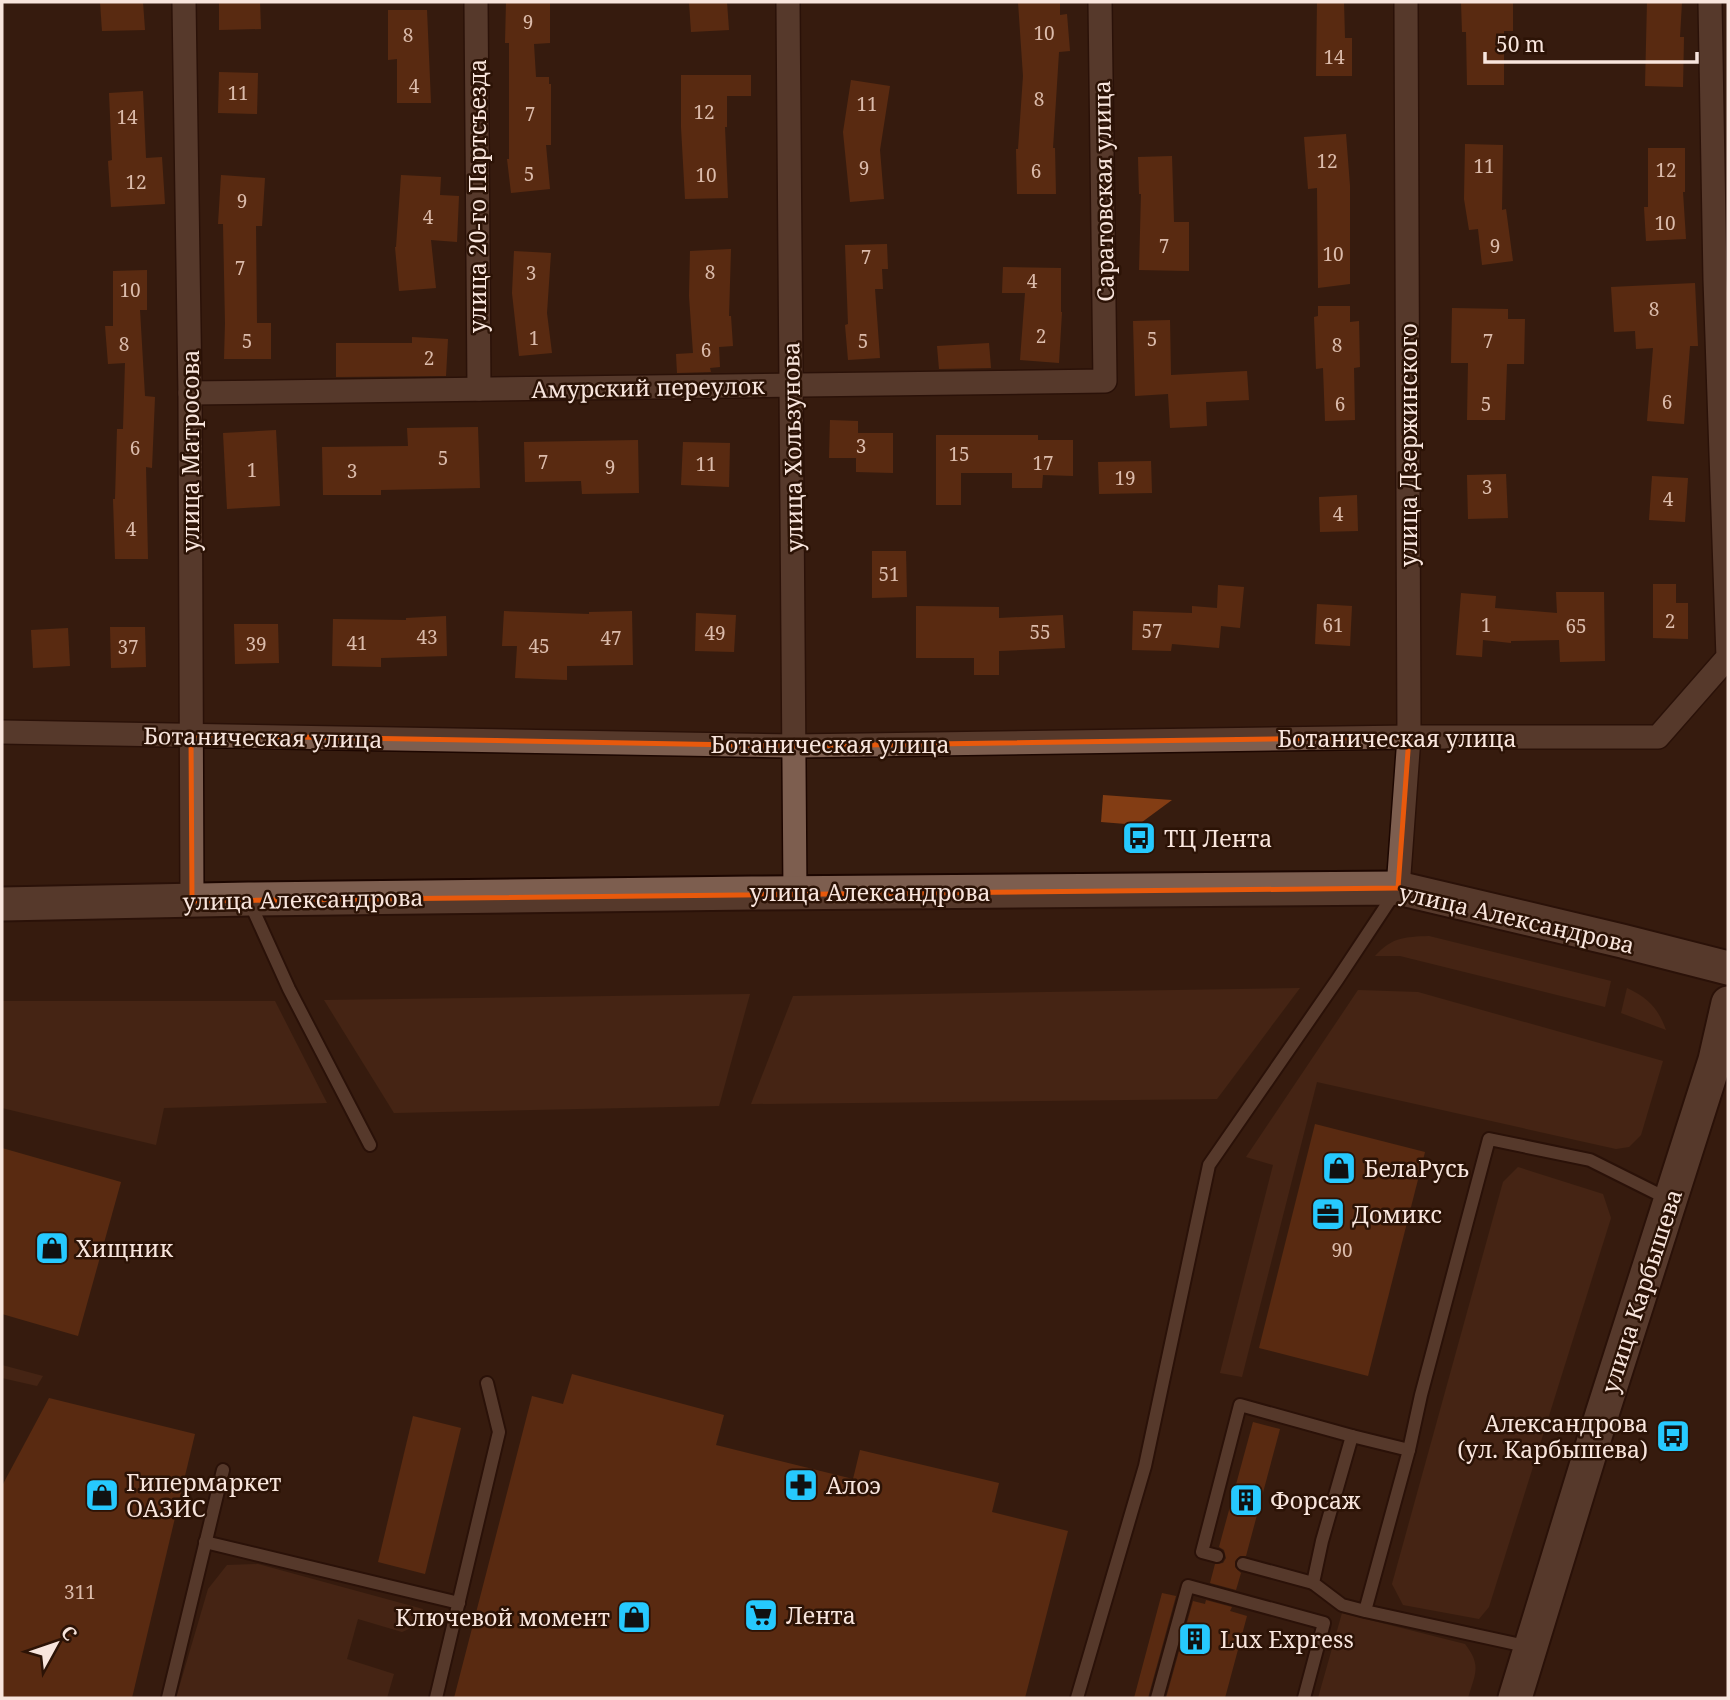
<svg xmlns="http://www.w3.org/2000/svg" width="1730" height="1700" viewBox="0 0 1730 1700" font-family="'Noto Serif',serif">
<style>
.green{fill:#57301b}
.building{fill:#833d14}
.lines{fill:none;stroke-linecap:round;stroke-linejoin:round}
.lane-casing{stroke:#1c0600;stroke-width:16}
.street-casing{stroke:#1c0600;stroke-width:26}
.secondary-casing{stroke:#1c0600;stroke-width:37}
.lane{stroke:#7d5e4f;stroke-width:12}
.street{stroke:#7d5e4f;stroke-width:23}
.secondary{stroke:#7d5e4f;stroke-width:33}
.marked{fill:none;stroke:#e8590c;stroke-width:5;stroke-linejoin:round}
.labels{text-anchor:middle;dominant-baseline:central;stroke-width:5;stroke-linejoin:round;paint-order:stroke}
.number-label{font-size:19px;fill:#dbbbab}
.street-label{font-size:23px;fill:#f8e5dd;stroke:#2c1306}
.poi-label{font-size:23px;fill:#f8e5dd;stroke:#2c1306;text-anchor:start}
</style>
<rect width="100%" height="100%" fill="#361c0f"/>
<g class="green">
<path d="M1429 936 1611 981 1605 1007 1400 956H1375C1392 937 1405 937 1429 936Z"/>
<polygon points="1300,988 1217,1099 751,1104 793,996"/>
<path d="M1627 988C1648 998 1658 1008 1666 1030L1621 1013Z"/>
<polygon points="1358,990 1418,992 1663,1061 1641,1135 1629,1147 1616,1149 1317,1082 1242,1377 1220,1373 1273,1165 1246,1157"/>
<polygon points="750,994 719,1106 394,1113 324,1000"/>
<polygon points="2,1001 275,1001 327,1103 164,1108 156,1145 2,1108"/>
<polygon points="1518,1167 1603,1194 1611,1218 1489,1607 1479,1619 1403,1605 1392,1584 1503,1182"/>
<polygon points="2,1365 43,1376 37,1386 2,1378"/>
<polygon points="258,1564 423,1609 420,1624 402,1632 358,1619 347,1659 394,1674 387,1698 176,1698 208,1589 227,1565"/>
<path d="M1342 1613 1465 1644C1482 1666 1475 1674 1468 1698H1318Z"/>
</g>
<g class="building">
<polygon points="100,2 143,2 145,30 102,31"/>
<polygon points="219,2 260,2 261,29 219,30"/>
<polygon points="506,2 550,2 550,43 534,44 536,77 549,77 549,84 551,84 551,145 546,145 550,189 511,193 507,159 509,159 509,43 505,43"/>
<polygon points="689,2 727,2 729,30 691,32"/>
<polygon points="1018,2 1060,2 1060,15 1067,14 1070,51 1059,52 1053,148 1055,148 1056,194 1017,194 1016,149 1018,149 1023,76"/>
<polygon points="1317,2 1344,2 1345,38 1352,38 1352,76 1316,76"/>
<polygon points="1461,2 1513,2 1513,31 1504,31 1504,85 1467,85 1466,32 1462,32"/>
<polygon points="1647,2 1682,2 1680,37 1684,37 1683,87 1645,86"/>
<polygon points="388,10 427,10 431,103 397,103 397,59 388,60"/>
<polygon points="219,72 258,73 257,114 218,113"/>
<polygon points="681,75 751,75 751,96 727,96 727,127 725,127 728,198 685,199 681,127"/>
<polygon points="851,80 890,86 880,150 884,199 850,202 843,132"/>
<polygon points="143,91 146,158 162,157 165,204 111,207 108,161 112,160 109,93"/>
<polygon points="1346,134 1350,186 1350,284 1318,288 1317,188 1308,189 1304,137"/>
<polygon points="1465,144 1503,145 1502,210 1506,209 1513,261 1482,265 1478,229 1469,230 1464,199"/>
<polygon points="1648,148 1685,148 1685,192 1683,192 1686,239 1646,241 1644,207 1648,207"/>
<polygon points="1172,156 1174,222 1189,222 1189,271 1139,270 1141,194 1139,194 1138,157"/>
<polygon points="221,175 265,178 262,226 256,226 257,323 271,323 271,359 224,359 225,323 223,224 218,224"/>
<polygon points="401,175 441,177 440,195 459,196 457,242 431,240 436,288 399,291 395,247 396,247"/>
<polygon points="887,244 888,269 882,269 883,289 875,289 880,358 848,360 845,325 848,324 845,245"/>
<polygon points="731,249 729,316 731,316 733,346 719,347 720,367 710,368 711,372 677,373 676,354 693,353 689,296 690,251"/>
<polygon points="514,251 551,253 547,313 552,353 519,356 512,293"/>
<polygon points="1003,267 1061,268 1061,312 1062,312 1059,363 1020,360 1025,293 1002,293"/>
<polygon points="147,270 147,310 140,310 145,396 155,397 152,468 146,467 148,559 115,559 113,499 115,499 117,429 123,429 125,363 108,364 105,326 113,326 113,271"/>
<polygon points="1695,283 1698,346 1690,346 1684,424 1647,421 1653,348 1636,349 1635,331 1614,332 1611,287"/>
<polygon points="1318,306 1350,306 1350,322 1359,321 1360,367 1354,368 1355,420 1325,421 1323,368 1316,369 1314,317 1318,316"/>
<polygon points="1452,308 1508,309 1508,319 1525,319 1524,364 1507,364 1505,420 1467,420 1468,363 1451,363"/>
<polygon points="1170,320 1171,375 1247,371 1249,400 1206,402 1207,426 1170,428 1168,394 1135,396 1133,321"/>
<polygon points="412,337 448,339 446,376 336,377 336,343 412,343"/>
<polygon points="989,343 991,368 939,369 937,346"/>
<polygon points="830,420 858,421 858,433 893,433 893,473 856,472 856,458 829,458"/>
<polygon points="478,427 480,488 381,490 381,495 323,495 322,447 408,446 407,428"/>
<polygon points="276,430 280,506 227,509 223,433"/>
<polygon points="936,435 1038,435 1038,440 1073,440 1073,476 1043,475 1042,488 1012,488 1012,473 961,473 961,505 936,505"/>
<polygon points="638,440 639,493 582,494 581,481 525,482 524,442"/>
<polygon points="683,442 730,443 729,487 681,485"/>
<polygon points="1151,461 1152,493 1099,494 1098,462"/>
<polygon points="1506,474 1508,518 1468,519 1467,475"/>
<polygon points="1652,476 1688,478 1685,522 1649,520"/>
<polygon points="1357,495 1358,531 1320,532 1319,497"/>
<polygon points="872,551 906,551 907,597 872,598"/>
<polygon points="1653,584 1676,584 1676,603 1688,603 1688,639 1653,638"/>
<polygon points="1218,585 1244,587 1240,628 1221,626 1219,648 1172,644 1171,651 1132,650 1133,611 1192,613 1192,606 1217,608"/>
<polygon points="1556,592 1604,592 1605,661 1560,662 1559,640 1511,641 1511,643 1483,640 1482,657 1456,655 1461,593 1496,596 1495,608 1557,613"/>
<polygon points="1317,604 1352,606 1350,646 1315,644"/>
<polygon points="916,606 999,607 999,618 1063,615 1065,648 999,651 999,675 974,675 974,658 916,658"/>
<polygon points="504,611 589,614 589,612 632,611 633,665 567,666 567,680 515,678 517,646 502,646"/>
<polygon points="696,613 736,615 734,652 695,651"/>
<polygon points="446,616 447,656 381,658 381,667 332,666 333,619 406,620 406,618"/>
<polygon points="234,624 278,624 279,663 235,664"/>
<polygon points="110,627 145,627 146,667 111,668"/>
<polygon points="68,628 70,666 33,668 31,630"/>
<polygon points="1103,795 1172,800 1138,825 1101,822"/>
<polygon points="1315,1124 1425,1152 1368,1376 1259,1348"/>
<polygon points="2,1148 121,1182 78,1336 2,1314"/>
<polygon points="572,1374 724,1415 716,1445 853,1479 860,1450 999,1483 992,1512 1068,1531 1025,1698 454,1698 532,1396 563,1404"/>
<polygon points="49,1398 195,1434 132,1698 2,1698 2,1486"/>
<polygon points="413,1416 461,1428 425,1574 378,1562"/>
<polygon points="1253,1422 1280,1429 1246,1556 1240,1556 1235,1561 1235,1567 1241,1573 1236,1590 1210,1583 1215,1564 1223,1563 1226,1558 1224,1550 1219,1547"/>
<polygon points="1162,1593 1176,1596 1148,1698 1134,1698"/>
<polygon points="1206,1600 1232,1607 1230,1611 1247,1616 1225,1698 1166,1698 1193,1601 1205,1604"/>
</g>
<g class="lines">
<g class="lane-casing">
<g id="lane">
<polyline points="250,903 289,989 370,1145"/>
<polyline points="1409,1450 1421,1395 1489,1139 1590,1160 1670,1200"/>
<polyline points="205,1542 459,1603"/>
<polyline points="1217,1556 1202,1552 1240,1405 1352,1436"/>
<polyline points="1243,1564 1313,1583"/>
<polyline points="1365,1611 1409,1450 1352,1436 1322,1541 1313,1583 1342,1605 1365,1611 1530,1647"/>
<polyline points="168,1698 223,1470"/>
<polyline points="436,1698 499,1432 487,1383"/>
<polyline points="1077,1698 1145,1466 1209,1165 1337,980 1396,891"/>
<polyline points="1157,1698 1188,1586 1324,1623 1304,1698"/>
</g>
</g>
<g class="street-casing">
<g id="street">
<polyline points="184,2 190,393 192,901"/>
<polyline points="476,2 479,389"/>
<polyline points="788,2 795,893"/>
<polyline points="190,393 1105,381 1100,2"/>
<polyline points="2,732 795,746 1409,737 1658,737 1728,657 1715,279 1710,2"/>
<polyline points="1398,888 1409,737 1406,2"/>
</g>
</g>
<g class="secondary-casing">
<g id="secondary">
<polyline points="2,904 249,899 752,893 1398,888 1622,941 1728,968"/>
<polyline points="1515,1698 1602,1414 1715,1060 1728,1003"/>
</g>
</g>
<use href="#lane" class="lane"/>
<use href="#street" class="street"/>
<use href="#secondary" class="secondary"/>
</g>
<path d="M0 0H1730V1700H0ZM191 735 795 746 1409 737 1398 888 192 901Z" fill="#361c0f" fill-opacity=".55" fill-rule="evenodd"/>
<path class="marked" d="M191 735 795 746 1409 737 1398 888 192 901Z"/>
<defs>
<g id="bus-square" transform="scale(1.75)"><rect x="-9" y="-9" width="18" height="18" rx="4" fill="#26c9fe" stroke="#2c1306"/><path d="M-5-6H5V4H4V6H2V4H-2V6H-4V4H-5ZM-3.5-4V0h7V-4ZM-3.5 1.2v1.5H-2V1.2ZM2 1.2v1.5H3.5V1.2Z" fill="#111"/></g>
<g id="shop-square" transform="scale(1.75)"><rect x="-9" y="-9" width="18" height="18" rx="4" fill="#26c9fe" stroke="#2c1306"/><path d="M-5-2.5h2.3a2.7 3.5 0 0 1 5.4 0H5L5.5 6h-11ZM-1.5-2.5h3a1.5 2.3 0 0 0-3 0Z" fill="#111"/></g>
<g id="office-square" transform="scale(1.75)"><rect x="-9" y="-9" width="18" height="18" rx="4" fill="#26c9fe" stroke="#2c1306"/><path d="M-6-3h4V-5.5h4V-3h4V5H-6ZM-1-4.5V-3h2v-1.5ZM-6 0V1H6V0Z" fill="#111"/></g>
<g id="pharmacy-square" transform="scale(1.75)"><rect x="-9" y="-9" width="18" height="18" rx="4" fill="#26c9fe" stroke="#2c1306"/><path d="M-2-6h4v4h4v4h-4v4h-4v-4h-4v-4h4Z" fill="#111"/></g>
<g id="building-square" transform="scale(1.75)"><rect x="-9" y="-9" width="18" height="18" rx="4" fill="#26c9fe" stroke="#2c1306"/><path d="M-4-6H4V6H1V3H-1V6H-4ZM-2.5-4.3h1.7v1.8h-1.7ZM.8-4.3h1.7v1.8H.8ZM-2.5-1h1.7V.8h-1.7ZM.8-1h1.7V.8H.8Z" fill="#111"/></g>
<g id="supermarket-square" transform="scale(1.75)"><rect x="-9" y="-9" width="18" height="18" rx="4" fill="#26c9fe" stroke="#2c1306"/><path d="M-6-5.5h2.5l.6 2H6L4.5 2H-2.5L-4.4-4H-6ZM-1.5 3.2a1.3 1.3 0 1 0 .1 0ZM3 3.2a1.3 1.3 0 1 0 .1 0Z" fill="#111"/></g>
</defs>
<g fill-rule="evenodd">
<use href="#bus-square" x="1139" y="838"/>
<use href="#shop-square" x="1339" y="1168"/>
<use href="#office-square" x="1328" y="1214"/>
<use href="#shop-square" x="52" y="1248"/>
<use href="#bus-square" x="1673" y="1436"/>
<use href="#pharmacy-square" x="801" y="1485"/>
<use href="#shop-square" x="102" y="1495"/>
<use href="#building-square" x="1246" y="1500"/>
<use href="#supermarket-square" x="761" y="1615"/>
<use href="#shop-square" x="634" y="1617"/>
<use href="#building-square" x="1195" y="1639"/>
</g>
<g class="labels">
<g class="number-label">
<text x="528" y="22">9</text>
<text x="1044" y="33">10</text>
<text x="408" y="35">8</text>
<text x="1334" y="57">14</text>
<text x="414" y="86">4</text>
<text x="238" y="93">11</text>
<text x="1039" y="99">8</text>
<text x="867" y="104">11</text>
<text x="704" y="112">12</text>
<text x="530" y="114">7</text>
<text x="127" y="117">14</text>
<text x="1327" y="161">12</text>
<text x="1484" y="166">11</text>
<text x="864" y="168">9</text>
<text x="1666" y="170">12</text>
<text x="1036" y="171">6</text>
<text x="529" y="174">5</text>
<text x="706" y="175">10</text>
<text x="136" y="182">12</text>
<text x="242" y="201">9</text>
<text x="428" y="217">4</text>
<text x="1665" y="223">10</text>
<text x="1164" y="246">7</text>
<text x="1495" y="246">9</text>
<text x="1333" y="254">10</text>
<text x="866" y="257">7</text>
<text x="240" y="268">7</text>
<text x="710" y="272">8</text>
<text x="531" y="273">3</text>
<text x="1032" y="281">4</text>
<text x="130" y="290">10</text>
<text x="1654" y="309">8</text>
<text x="1041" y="336">2</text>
<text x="534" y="338">1</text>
<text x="1152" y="339">5</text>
<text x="247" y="341">5</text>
<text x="863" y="341">5</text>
<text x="1488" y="341">7</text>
<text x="124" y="344">8</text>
<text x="1337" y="345">8</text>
<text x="706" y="350">6</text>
<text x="429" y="358">2</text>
<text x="1667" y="402">6</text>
<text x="1340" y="404">6</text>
<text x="1486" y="404">5</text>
<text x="861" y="446">3</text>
<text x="135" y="448">6</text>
<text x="959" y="454">15</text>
<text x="443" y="458">5</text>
<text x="543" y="462">7</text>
<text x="1043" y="463">17</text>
<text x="706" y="464">11</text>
<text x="610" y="467">9</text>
<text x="252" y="470">1</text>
<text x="352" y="471">3</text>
<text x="1125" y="478">19</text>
<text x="1487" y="487">3</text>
<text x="1668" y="499">4</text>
<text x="1338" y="514">4</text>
<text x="131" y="529">4</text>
<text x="889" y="574">51</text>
<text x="1670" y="621">2</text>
<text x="1333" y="625">61</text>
<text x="1486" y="625">1</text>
<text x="1576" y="626">65</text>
<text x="1152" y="631">57</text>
<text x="1040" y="632">55</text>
<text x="715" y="633">49</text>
<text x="427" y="637">43</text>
<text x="611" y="638">47</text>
<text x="357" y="643">41</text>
<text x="256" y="644">39</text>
<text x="539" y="646">45</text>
<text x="128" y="647">37</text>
<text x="1342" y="1250">90</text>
<text x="80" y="1592">311</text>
</g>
<g class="street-label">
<text transform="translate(1103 191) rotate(-91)">Саратовская улица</text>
<text transform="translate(477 196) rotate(-90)">улица 20-го Партсъезда</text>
<text transform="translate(648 387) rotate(-1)">Амурский переулок</text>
<text transform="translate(1408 445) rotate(-90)">улица Дзержинского</text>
<text transform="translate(792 447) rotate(-91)">улица Хользунова</text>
<text transform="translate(190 451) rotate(-90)">улица Матросова</text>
<text transform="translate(263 737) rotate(1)">Ботаническая улица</text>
<text x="1397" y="738">Ботаническая улица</text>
<text x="830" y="744">Ботаническая улица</text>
<text x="870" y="892">улица Александрова</text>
<text transform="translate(303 899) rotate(-1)">улица Александрова</text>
<text transform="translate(1517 918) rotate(13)">улица Александрова</text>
<text transform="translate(1641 1291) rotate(-72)">улица Карбышева</text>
</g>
<g class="poi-label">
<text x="1164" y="838">ТЦ Лента</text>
<text x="1364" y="1168">БелаРусь</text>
<text x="1352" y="1214">Домикс</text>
<text x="76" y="1248">Хищник</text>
<text x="1648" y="1423" text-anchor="end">Александрова<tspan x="1648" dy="26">(ул. Карбышева)</tspan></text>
<text x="126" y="1482">Гипермаркет<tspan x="126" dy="26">ОАЗИС</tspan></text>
<text x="826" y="1485">Алоэ</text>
<text x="1270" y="1500">Форсаж</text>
<text x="786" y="1615">Лента</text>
<text x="610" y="1617" text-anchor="end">Ключевой момент</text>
<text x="1220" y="1639">Lux Express</text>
</g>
</g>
<rect width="1730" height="1700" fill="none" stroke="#f8e5dd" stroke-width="7"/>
<g transform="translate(56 1644) rotate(50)" stroke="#2c1306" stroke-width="5" paint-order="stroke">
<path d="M0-5L12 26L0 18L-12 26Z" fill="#f8e5dd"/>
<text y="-10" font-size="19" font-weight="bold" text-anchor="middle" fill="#f8e5dd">С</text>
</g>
<path d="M1485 52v10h212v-10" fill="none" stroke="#f8e5dd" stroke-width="3.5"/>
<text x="1496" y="52" font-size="21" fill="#f8e5dd" stroke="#2c1306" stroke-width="5" paint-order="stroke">50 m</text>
</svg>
